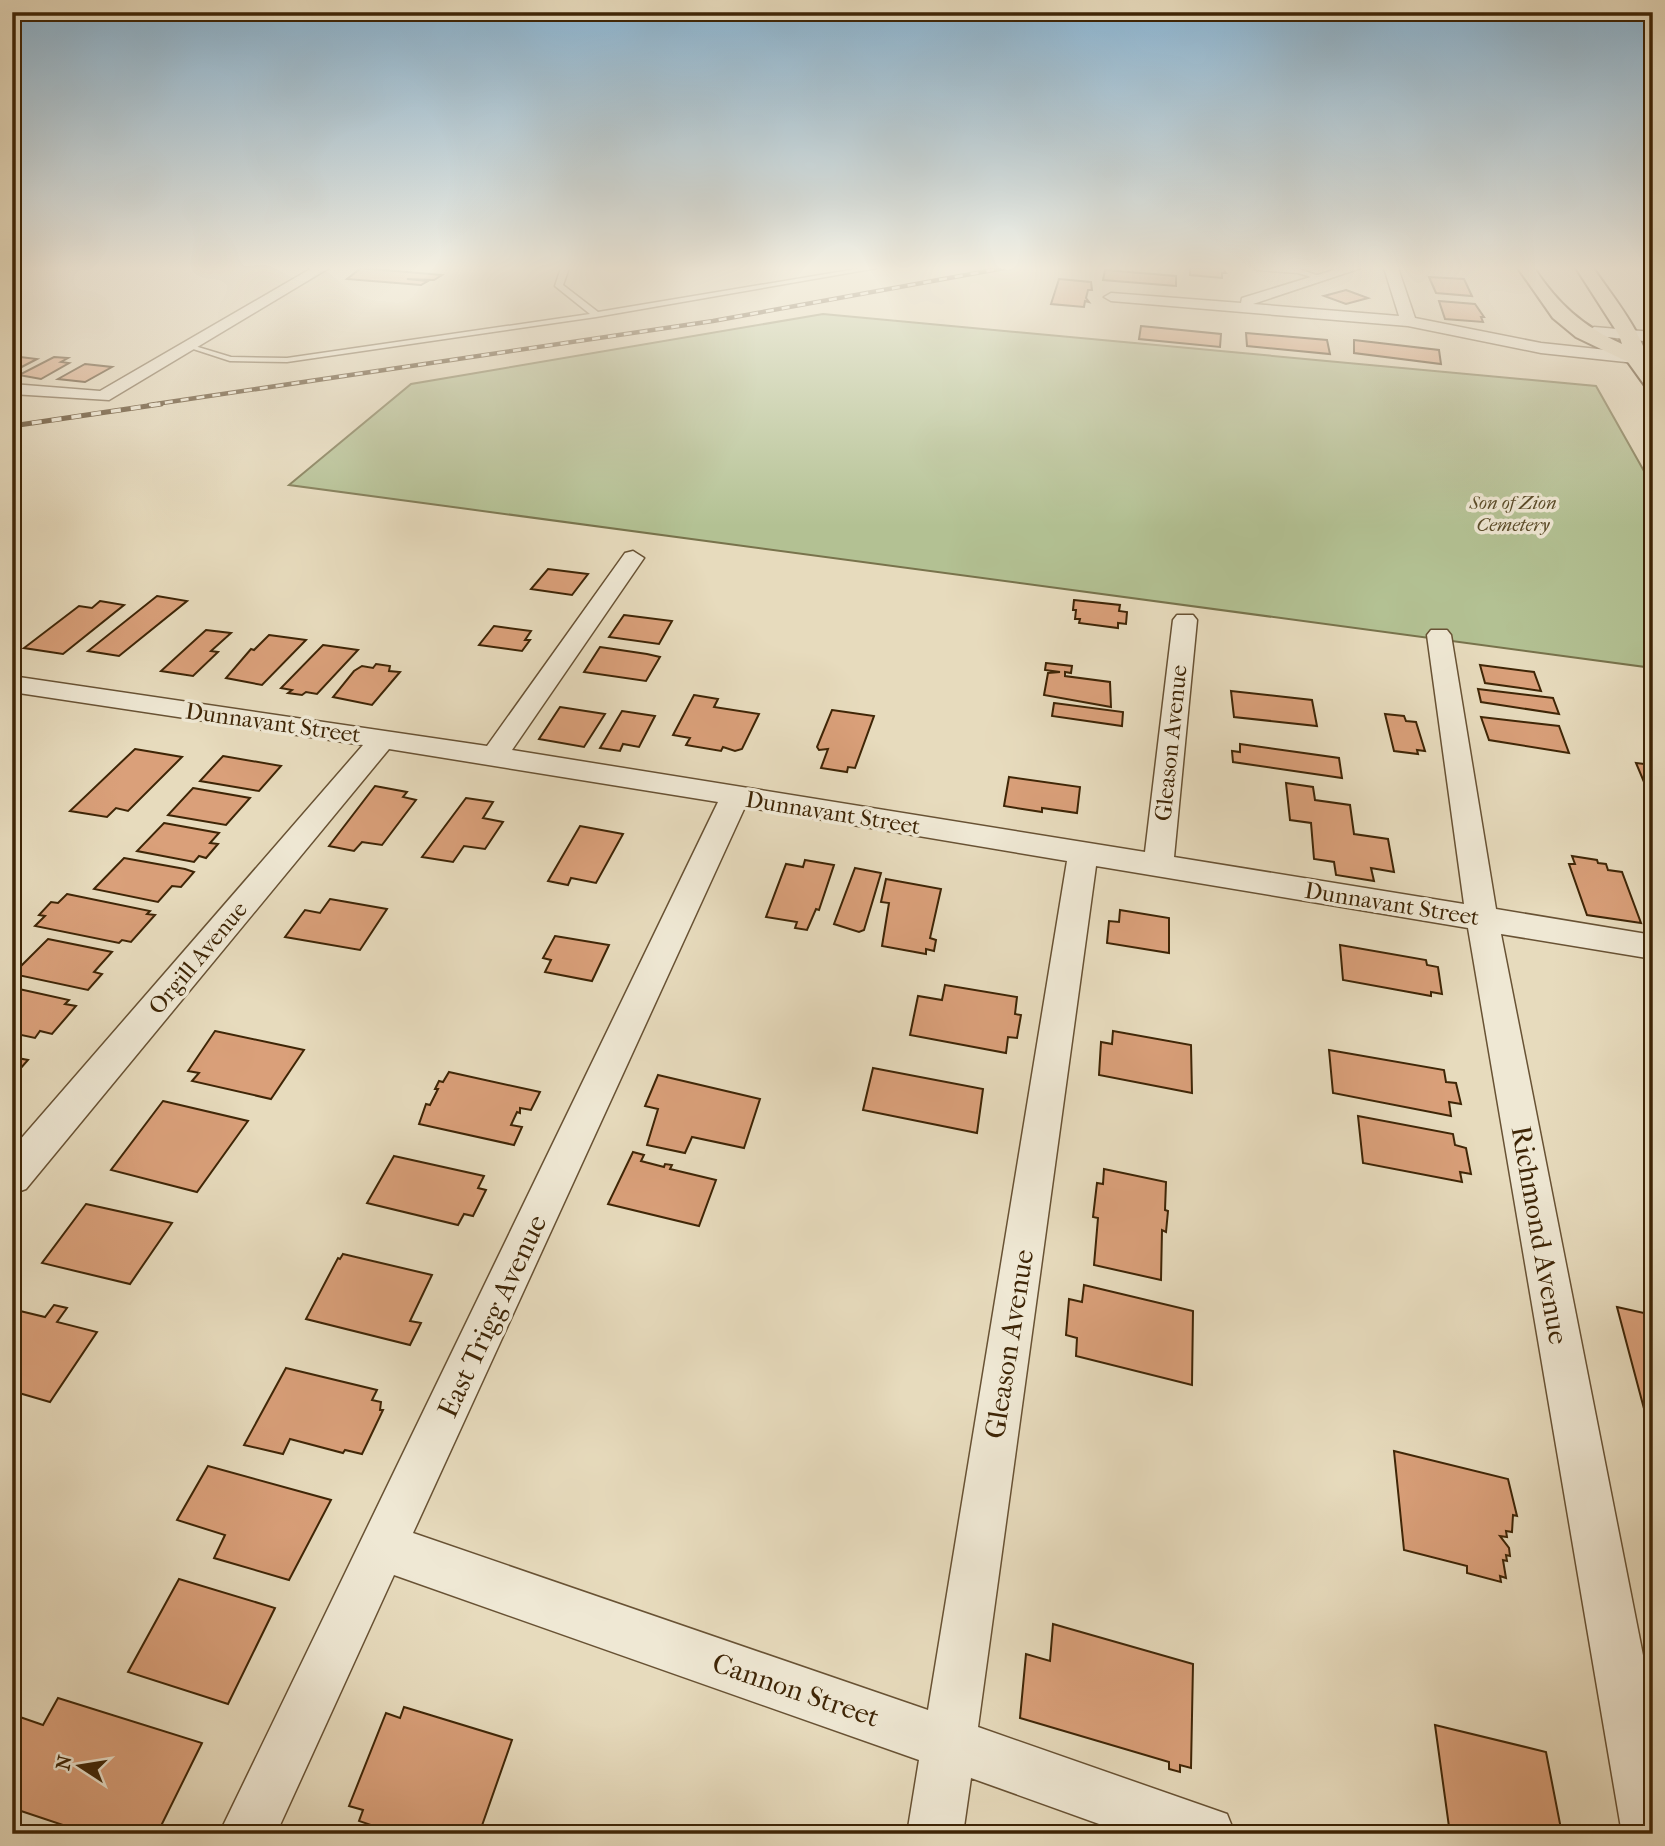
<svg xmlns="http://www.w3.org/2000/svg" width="1665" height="1846" viewBox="0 0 1665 1846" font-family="'IM FELL French Canon',serif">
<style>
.green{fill:#b3c193;stroke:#78734c;stroke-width:2}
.building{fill:#daa07a;stroke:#3e2506;stroke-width:2}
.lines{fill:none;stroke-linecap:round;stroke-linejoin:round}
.service-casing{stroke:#685234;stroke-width:3}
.minor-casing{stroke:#685234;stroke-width:3}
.primary-casing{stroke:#3e2506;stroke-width:4}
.service{fill:#efe8d4;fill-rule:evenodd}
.minor{fill:#efe8d4;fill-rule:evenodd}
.primary{fill:#e7dbbd;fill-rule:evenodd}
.rail-far1-casing{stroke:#3e2506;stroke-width:4.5}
.rail-casing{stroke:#3e2506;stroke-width:5}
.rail-far1{stroke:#efe8d4;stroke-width:2.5;stroke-dasharray:8;stroke-linecap:butt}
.rail{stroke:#efe8d4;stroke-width:3.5;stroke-dasharray:10;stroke-linecap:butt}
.labels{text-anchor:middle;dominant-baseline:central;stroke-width:7;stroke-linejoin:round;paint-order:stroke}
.far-park-label{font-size:19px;font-style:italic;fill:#5b4c29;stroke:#efe8d4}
.street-label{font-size:23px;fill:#3e2506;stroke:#efe8d4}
.near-street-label{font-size:28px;fill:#3e2506;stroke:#efe8d4}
</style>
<rect width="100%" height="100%" fill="#e7dbbd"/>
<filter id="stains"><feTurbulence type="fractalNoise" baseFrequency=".00286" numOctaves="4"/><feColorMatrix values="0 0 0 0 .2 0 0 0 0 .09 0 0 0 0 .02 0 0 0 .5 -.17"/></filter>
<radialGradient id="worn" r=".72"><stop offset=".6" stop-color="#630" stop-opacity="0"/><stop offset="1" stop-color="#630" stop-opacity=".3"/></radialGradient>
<polygon class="green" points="823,314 1596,386 1653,487 1653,668 289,485 411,384"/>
<g class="building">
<polygon points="361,268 442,275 434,280 407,279 428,281 421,285 347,279"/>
<polygon points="1190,268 1222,268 1226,273 1222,273 1222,278 1190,275"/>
<polygon points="1105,270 1176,276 1176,286 1103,280"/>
<polygon points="1429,277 1464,279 1472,296 1436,293"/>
<polygon points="1059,279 1091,282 1092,290 1088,290 1086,298 1089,302 1085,301 1084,307 1051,304"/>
<polygon points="1346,290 1368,298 1346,304 1324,296"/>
<polygon points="1439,301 1475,304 1484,317 1481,317 1483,322 1445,319"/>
<polygon points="1141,326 1221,334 1220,347 1139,339"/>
<polygon points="1246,333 1327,340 1330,354 1247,346"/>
<polygon points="1354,340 1439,350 1441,364 1354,353"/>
<polygon points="12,356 37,359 12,372"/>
<polygon points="54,357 68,358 61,362 69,363 41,379 19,375"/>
<polygon points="85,364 112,367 85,382 58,379"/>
<polygon points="548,569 588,574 572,595 531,589"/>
<polygon points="157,596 187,601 119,656 88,651"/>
<polygon points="1074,600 1120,605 1119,611 1127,612 1126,624 1118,623 1118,628 1079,623 1080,619 1075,619 1076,610 1073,610"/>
<polygon points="100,601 124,605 63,654 24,648 79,606 92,608"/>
<polygon points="624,615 672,621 659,644 609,637"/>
<polygon points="494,626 531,631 525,640 530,640 522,651 479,645"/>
<polygon points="206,630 231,633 211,651 218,652 193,676 161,671"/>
<polygon points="269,635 306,640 262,685 226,678 251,649 254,650"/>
<polygon points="323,645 358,650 317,694 306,692 302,695 288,693 292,690 281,688"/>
<polygon points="600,647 647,654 660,657 646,681 584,672"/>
<polygon points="1046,663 1072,666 1071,673 1065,672 1065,676 1110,682 1111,707 1044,695 1048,673 1060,672 1045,670"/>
<polygon points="376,664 390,666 389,671 400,672 372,705 333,697 354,671 362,666 373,668"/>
<polygon points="1480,665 1534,672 1541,691 1485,683"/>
<polygon points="1478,689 1553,698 1559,714 1481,702"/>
<polygon points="1231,691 1312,700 1317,726 1234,717"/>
<polygon points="694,695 718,699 714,707 759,714 742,749 735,751 723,747 721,751 686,745 690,738 673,735"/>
<polygon points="1054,703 1123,712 1122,726 1052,716"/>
<polygon points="560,707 605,714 584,747 539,739"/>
<polygon points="832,710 874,716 855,768 848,767 847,772 821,768 828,749 819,750 817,747"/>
<polygon points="622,711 655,716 639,747 623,744 620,751 600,748"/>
<polygon points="1385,714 1404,716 1406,721 1416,722 1425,751 1417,750 1418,754 1394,751"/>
<polygon points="1481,717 1559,726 1569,753 1489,740"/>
<polygon points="1240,744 1339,758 1342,778 1233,762 1232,751 1240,752"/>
<polygon points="135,749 182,757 128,811 116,808 107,817 70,811"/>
<polygon points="223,756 281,766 259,791 200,781"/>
<polygon points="1636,763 1653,765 1653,795 1649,794"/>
<polygon points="1009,777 1080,787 1077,813 1042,808 1042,812 1004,806"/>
<polygon points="1286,783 1313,787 1315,800 1350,805 1354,834 1388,839 1394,872 1371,868 1374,881 1336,875 1334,862 1314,859 1311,823 1290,820"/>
<polygon points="375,786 407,792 403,797 416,800 382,845 362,842 354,851 329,846"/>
<polygon points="193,788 250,798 226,825 168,815"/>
<polygon points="466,798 493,802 483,818 503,822 485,849 464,846 453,862 422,857"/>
<polygon points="164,823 219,833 210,843 218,844 206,858 199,856 194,862 137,851"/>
<polygon points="580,826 623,834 596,883 571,878 568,885 548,881"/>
<polygon points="1572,856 1597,860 1598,863 1606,864 1608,870 1622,872 1641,923 1587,915 1569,864 1575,864"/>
<polygon points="124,858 185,869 194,872 181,887 172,886 158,902 94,889"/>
<polygon points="805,860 834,865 819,910 816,909 807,930 795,928 797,922 766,917 786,864 803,867"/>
<polygon points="855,868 881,873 864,930 859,932 834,924"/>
<polygon points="886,879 941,889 930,938 936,940 934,951 926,949 926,954 882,946 889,903 881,902"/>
<polygon points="67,894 150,911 147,914 155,915 131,942 122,940 119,943 35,926 45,916 39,915 51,902 58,903"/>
<polygon points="330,899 387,909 360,950 285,937 305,910 320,913"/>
<polygon points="1120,910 1169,918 1169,953 1107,943 1109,921 1119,922"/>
<polygon points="555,936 609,945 592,981 545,972 551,960 543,958"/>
<polygon points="48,939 112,952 94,972 102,974 88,990 13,974"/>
<polygon points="1340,945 1426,960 1427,965 1438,967 1442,994 1431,992 1431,996 1343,980"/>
<polygon points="945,985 1017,997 1015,1014 1021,1015 1017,1038 1008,1037 1006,1053 910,1035 918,996 942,1000"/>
<polygon points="19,989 69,1000 65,1004 76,1006 52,1034 40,1031 35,1038 12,1033 12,996"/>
<polygon points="215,1031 304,1050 271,1099 192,1081 199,1073 188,1071"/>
<polygon points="1113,1031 1191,1045 1192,1093 1099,1075 1101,1042 1112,1044"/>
<polygon points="1329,1050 1444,1070 1446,1082 1456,1083 1461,1104 1449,1102 1451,1116 1333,1093"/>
<polygon points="12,1057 28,1060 12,1078"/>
<polygon points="873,1068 983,1089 977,1133 863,1110"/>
<polygon points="449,1072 540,1092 531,1110 520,1108 520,1113 517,1112 511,1125 522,1127 514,1145 419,1124 426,1104 430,1105 438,1089 435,1089 439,1081 443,1082"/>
<polygon points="658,1075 760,1099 744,1148 692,1137 685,1153 647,1145 658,1109 645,1106"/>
<polygon points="163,1101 248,1121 197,1192 111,1170"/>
<polygon points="1358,1116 1453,1134 1455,1145 1466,1148 1471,1174 1460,1172 1462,1182 1363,1163"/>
<polygon points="633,1152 644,1155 641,1161 664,1167 665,1164 672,1165 670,1169 716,1180 699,1226 608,1204"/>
<polygon points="394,1156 484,1176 478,1188 486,1190 473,1216 464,1214 458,1225 367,1203"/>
<polygon points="1104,1169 1166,1182 1165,1210 1168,1211 1166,1232 1162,1230 1161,1280 1094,1265 1098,1218 1093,1217 1097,1183 1103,1184"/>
<polygon points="86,1204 172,1223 130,1284 42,1263"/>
<polygon points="343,1254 432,1275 410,1321 421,1323 410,1345 306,1319 338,1258 340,1259"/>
<polygon points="1084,1285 1193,1311 1192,1385 1076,1356 1077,1338 1066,1335 1069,1299 1082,1302"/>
<polygon points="54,1305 67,1308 57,1322 97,1332 50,1402 12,1391 12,1309 45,1317"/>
<polygon points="1617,1307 1653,1315 1653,1422 1647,1420"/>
<polygon points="286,1368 377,1390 372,1400 381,1402 380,1410 383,1410 362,1454 345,1450 343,1453 290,1439 283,1454 244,1445"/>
<polygon points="1394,1451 1508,1479 1517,1516 1513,1515 1512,1532 1506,1531 1507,1537 1500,1536 1509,1548 1510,1556 1506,1555 1507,1561 1503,1560 1506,1578 1500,1576 1501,1582 1467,1573 1467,1566 1404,1550"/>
<polygon points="208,1466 331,1500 289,1580 214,1558 225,1535 177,1520"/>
<polygon points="179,1579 275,1608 228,1704 128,1672"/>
<polygon points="1053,1624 1193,1664 1191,1768 1180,1765 1180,1772 1169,1769 1169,1762 1020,1718 1026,1654 1050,1661"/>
<polygon points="58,1698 202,1743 157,1834 79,1834 81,1831 12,1808 12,1723 17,1716 43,1725"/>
<polygon points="404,1707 512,1740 479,1834 397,1834 359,1821 363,1810 349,1806 386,1713 400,1718"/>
<polygon points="1435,1725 1546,1752 1562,1834 1450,1834"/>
</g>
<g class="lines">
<g class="service-casing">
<g id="service">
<polygon points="561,268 569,268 563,285 598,312 862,268 877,268 596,317 287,362 230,361 184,346 188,344 231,357 287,358 590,314 555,286"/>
<polygon points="1254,268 1299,269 1325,278 1321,280 1298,273 1257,270"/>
</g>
</g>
<g class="minor-casing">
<g id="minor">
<polygon points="312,268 329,268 109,400 12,394 12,384 100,391"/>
<polygon points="1340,268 1361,268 1253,304 1399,316 1384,268 1398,268 1415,318 1541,343 1635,353 1643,358 1635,363 1541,353 1408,326 1111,301 1104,297 1111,293 1241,303 1242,298"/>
<polygon points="1594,327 1653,332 1653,342 1588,335 1586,332"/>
<path d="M633 551 644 558 512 750 1145 852 1173 620 1177 615H1193L1197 620 1174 857 1464 904 1427 635 1431 630H1447L1451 635 1496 909 1653 935V959L1501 934 1653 1706V1834H1622L1468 928 1096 866 978 1727 1227 1814 1235 1834H1127L971 1778 963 1834H907L919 1760 394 1575 276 1834H219L718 802 389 749 26 1189 12 1194V1149L363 745 12 692V676L487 746 625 553ZM745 807 1067 861 928 1710 413 1533Z"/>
</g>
</g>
<g class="primary-casing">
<path id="primary" d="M1518 268H1534C1558 304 1582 326 1622 344L1619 335 1576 268H1593C1618 304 1653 344 1653 389L1646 387 1628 362 1576 337 1553 318Z"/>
</g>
<use href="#service" class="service"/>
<use href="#minor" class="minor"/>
<use href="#primary" class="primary"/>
<g class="rail-far1-casing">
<polyline id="rail-far1" points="149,405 713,321 1004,268"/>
</g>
<g class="rail-casing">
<polyline id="rail" points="12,426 161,404"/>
</g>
<use href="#rail-far1" class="rail-far1"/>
<use href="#rail" class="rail"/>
</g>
<linearGradient id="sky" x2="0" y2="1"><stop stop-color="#89b6d6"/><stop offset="0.51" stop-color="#f4efe1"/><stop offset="1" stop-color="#f4efe1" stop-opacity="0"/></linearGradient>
<rect width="1665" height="526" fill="url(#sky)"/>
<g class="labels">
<g class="far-park-label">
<text x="1513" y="503">Son of Zion<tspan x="1513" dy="22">Cemetery</tspan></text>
</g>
<g class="street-label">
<text transform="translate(273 723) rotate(8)">Dunnavant Street</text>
<text transform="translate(1171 743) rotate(-84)">Gleason Avenue</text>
<text transform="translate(833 813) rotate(9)">Dunnavant Street</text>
<text transform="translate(1392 904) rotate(9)">Dunnavant Street</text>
<text transform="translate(198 958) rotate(-50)">Orgill Avenue</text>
</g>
<g class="near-street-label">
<text transform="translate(1540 1235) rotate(80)">Richmond Avenue</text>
<text transform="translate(492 1316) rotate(-65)">East Trigg Avenue</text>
<text transform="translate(1009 1344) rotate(-81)">Gleason Avenue</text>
<text transform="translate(796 1690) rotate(19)">Cannon Street</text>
</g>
</g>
<rect width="1665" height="1846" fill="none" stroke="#e7dbbd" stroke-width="42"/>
<rect x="14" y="14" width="1637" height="1818" fill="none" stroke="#3e2506" stroke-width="3.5"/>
<rect x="21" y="21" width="1623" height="1804" fill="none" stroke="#3e2506" stroke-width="2"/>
<g transform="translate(80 1766) rotate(282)" stroke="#efe8d4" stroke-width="5" paint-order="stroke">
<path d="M0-5L12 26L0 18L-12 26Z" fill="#3e2506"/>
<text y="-10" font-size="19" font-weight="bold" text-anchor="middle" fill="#3e2506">N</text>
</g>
<rect width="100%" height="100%" filter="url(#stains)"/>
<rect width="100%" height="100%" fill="url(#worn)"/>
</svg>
